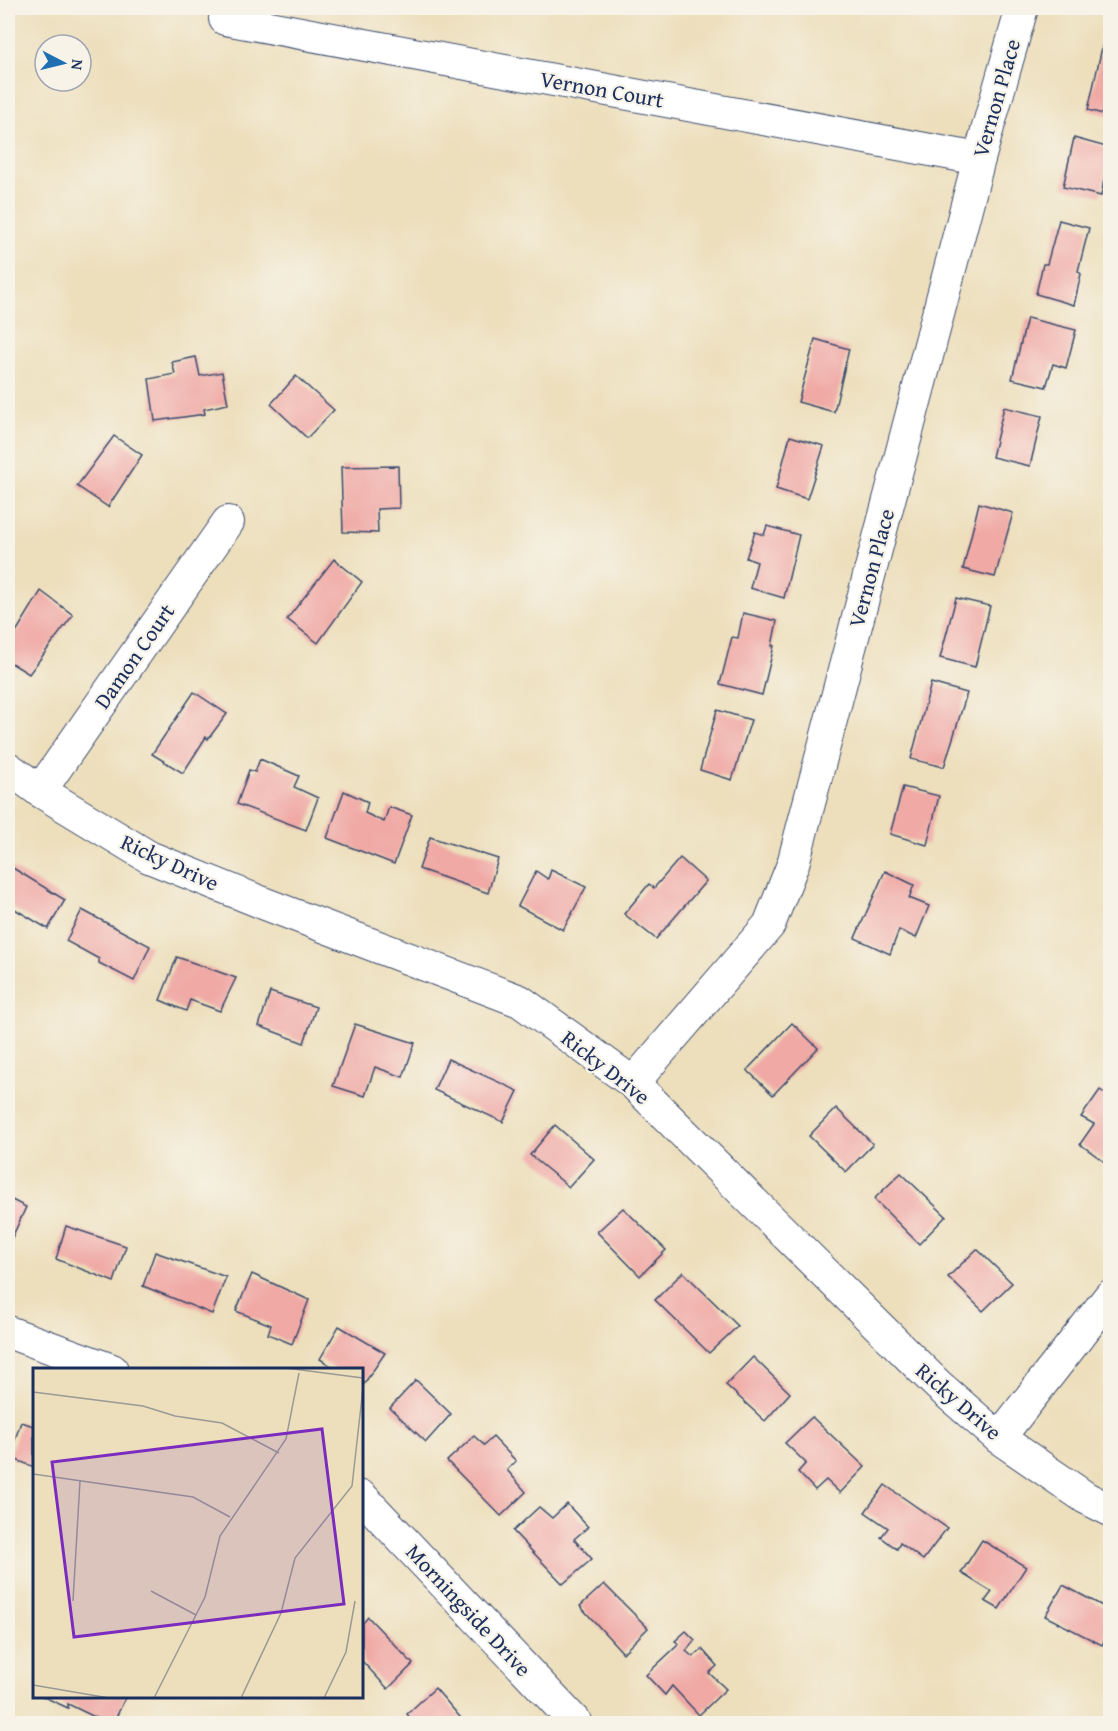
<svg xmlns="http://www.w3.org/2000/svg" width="1118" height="1731" viewBox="0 0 1118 1731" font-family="'Gentium Book Plus',serif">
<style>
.building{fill:#f0a9a5}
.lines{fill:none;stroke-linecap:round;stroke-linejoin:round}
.street-casing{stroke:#3a496c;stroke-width:34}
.street{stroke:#fff;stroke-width:32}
.labels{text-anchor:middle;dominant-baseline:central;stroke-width:4.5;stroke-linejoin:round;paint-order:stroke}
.street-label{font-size:22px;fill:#1b2f5e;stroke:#f7f3e8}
.inset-road{fill:none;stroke:#999996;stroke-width:1.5}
.view{fill:#7b2cbf;fill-opacity:0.15;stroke:#7b2cbf;stroke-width:3}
.inset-edge{fill:none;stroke:#1b2f5e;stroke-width:3}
</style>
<rect width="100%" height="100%" fill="#f7f3e8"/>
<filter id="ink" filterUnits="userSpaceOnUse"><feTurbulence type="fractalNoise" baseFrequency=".0167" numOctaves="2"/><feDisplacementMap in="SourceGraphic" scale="12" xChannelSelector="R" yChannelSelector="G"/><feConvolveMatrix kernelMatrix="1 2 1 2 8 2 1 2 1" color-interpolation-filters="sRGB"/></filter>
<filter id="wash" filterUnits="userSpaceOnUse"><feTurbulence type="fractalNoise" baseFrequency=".008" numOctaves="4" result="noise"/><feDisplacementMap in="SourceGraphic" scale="24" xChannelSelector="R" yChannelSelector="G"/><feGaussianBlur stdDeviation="1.35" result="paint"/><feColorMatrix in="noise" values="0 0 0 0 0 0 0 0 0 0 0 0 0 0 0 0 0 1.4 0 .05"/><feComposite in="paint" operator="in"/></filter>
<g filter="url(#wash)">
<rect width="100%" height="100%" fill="#eddfbc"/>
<g id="blocks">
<g class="building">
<polygon points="1105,34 1110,35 1110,116 1088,110"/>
<polygon points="1074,138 1110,148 1101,196 1063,187"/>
<polygon points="1059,220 1089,228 1078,271 1081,274 1074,305 1036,294 1043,264 1047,264"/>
<polygon points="1027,318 1076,330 1066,368 1053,364 1046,387 1012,379"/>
<polygon points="815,339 849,349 834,412 798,402"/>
<polygon points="196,357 200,376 222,372 228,404 204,409 205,414 155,421 149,379 175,374 172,362"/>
<polygon points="296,376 334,410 307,438 271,404"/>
<polygon points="1004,407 1042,416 1030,466 992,457"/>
<polygon points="114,436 142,455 108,507 77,486"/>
<polygon points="790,436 824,446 807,499 776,489"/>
<polygon points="398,466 399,508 377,509 378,533 343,532 341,467"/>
<polygon points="979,503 1013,513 995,577 963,569"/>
<polygon points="767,526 799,535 784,598 750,588 757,562 746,558 755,532 764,535"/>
<polygon points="334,559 362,582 318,643 287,619"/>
<polygon points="41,591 73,615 29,674 8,661 8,627 16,632"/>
<polygon points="956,598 990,606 975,667 940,658"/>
<polygon points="743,613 777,621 772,646 774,646 762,695 720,684 732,637 738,638"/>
<polygon points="931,683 967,693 944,767 911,759"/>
<polygon points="194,692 227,714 208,739 206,737 183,773 152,754"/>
<polygon points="717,710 751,720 732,780 700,770"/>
<polygon points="260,759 299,776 294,787 318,798 306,830 237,804 249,770 255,772"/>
<polygon points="903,787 939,796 927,845 890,834"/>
<polygon points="344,791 368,802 365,813 384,822 389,807 412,815 394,864 327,838"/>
<polygon points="430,837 498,859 488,893 419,869"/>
<polygon points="680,858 706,881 656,939 624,914 649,884 654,888"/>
<polygon points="8,865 65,900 48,929 8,905"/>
<polygon points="551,870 586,887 563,930 518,906 536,871 548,879"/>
<polygon points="885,871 914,885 909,898 929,906 916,938 899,930 890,954 855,938"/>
<polygon points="82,910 150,946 134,981 99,963 99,959 66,941"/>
<polygon points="177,957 236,978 220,1011 190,1000 186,1011 160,1000"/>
<polygon points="270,992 316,1007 304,1043 259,1026"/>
<polygon points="792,1023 818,1048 773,1095 747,1070"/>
<polygon points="355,1024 415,1043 403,1077 375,1067 365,1096 333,1086"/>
<polygon points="448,1059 518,1091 503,1122 434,1090"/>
<polygon points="1100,1090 1110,1097 1110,1162 1109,1165 1080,1144 1094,1124 1081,1117"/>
<polygon points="836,1108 873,1144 846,1172 809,1136"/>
<polygon points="555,1125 594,1159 569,1187 530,1155"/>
<polygon points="901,1173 946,1216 919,1244 874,1199"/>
<polygon points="8,1198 26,1207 10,1242 8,1241"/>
<polygon points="623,1208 666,1250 640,1276 597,1232"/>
<polygon points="66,1226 126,1246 114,1282 56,1259"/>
<polygon points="977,1249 1012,1283 983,1311 948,1277"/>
<polygon points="155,1252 226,1277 212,1314 143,1286"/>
<polygon points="683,1272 738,1326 709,1353 655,1300"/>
<polygon points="252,1274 309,1300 292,1344 268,1334 271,1325 236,1311"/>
<polygon points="339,1326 385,1353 362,1387 362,1370 337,1370 320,1359"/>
<polygon points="753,1357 790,1393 765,1421 726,1385"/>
<polygon points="416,1380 451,1414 426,1442 390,1408"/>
<polygon points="812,1417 865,1467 840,1493 826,1480 815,1490 798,1472 806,1463 785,1443"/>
<polygon points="21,1422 34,1426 34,1467 9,1457"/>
<polygon points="474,1436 484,1445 493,1437 516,1461 507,1470 526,1492 501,1516 447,1461"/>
<polygon points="885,1485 947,1528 923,1560 900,1543 897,1549 881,1537 888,1528 865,1512"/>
<polygon points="567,1504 588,1527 574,1539 592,1559 563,1584 513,1531 539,1507 552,1518"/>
<polygon points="982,1540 1026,1567 999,1609 985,1601 992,1592 961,1573"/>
<polygon points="604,1584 648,1628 623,1653 580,1606"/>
<polygon points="1063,1585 1110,1610 1110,1629 1102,1645 1045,1616"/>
<polygon points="368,1617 413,1664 388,1689 362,1661 362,1624"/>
<polygon points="686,1631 695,1640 686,1651 693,1657 702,1649 717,1666 709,1673 726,1689 699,1715 672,1686 665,1695 646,1675 679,1644 675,1641"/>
<polygon points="435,1688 466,1724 415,1724 407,1714"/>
<polygon points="42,1696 126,1696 113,1724 109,1724 68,1704 68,1708"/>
</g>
</g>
</g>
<g filter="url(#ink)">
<use href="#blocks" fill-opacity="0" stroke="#3a496c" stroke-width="1.5"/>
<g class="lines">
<g class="street-casing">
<g id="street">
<polyline points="225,19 979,159"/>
<polyline points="8,768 40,791 149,857 268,905 520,1001 633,1083 938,1385 999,1438 1086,1498 1110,1510"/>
<polyline points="40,791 228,522"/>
<polyline points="633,1083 769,925 793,864 979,159 1022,8"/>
<polyline points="8,1332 112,1370"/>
<polyline points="999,1438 1110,1296"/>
<polyline points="362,1497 577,1724"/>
</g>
</g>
<use href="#street" class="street"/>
</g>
</g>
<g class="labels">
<g class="street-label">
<text transform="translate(602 89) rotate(10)">Vernon Court</text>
<text transform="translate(996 98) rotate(-74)">Vernon Place</text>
<text transform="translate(871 568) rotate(-75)">Vernon Place</text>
<text transform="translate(134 656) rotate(-55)">Damon Court</text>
<text transform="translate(170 862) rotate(25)">Ricky Drive</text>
<text transform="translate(606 1067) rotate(38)">Ricky Drive</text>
<text transform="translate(959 1401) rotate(41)">Ricky Drive</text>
<text transform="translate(469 1610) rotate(47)">Morningside Drive</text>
</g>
</g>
<g transform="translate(33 1368)">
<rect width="330" height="330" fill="#eddfbc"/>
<path class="inset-road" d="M253 0 330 10M0 24 110 38 142 48 189 55 246 85M0 106 160 129 197 149M118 223 163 247M40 233 47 113M0 317 76 330M121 330 172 229 187 168 253 71 266 5M208 330 248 245 262 190 319 118 330 20M291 330 313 284 322 233"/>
<path class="view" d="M289 61 311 236 41 269 19 94Z"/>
<rect width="330" height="330" class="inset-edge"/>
</g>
<rect width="1118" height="1731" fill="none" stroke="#f7f3e8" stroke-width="30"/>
<g transform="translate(63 63) rotate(97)"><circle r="28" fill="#f7f3e8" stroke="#9fa5b1" stroke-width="1.5"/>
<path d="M0-4.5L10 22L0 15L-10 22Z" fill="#1f6fb2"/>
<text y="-9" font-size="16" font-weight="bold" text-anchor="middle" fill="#1b2f5e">N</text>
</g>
</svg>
